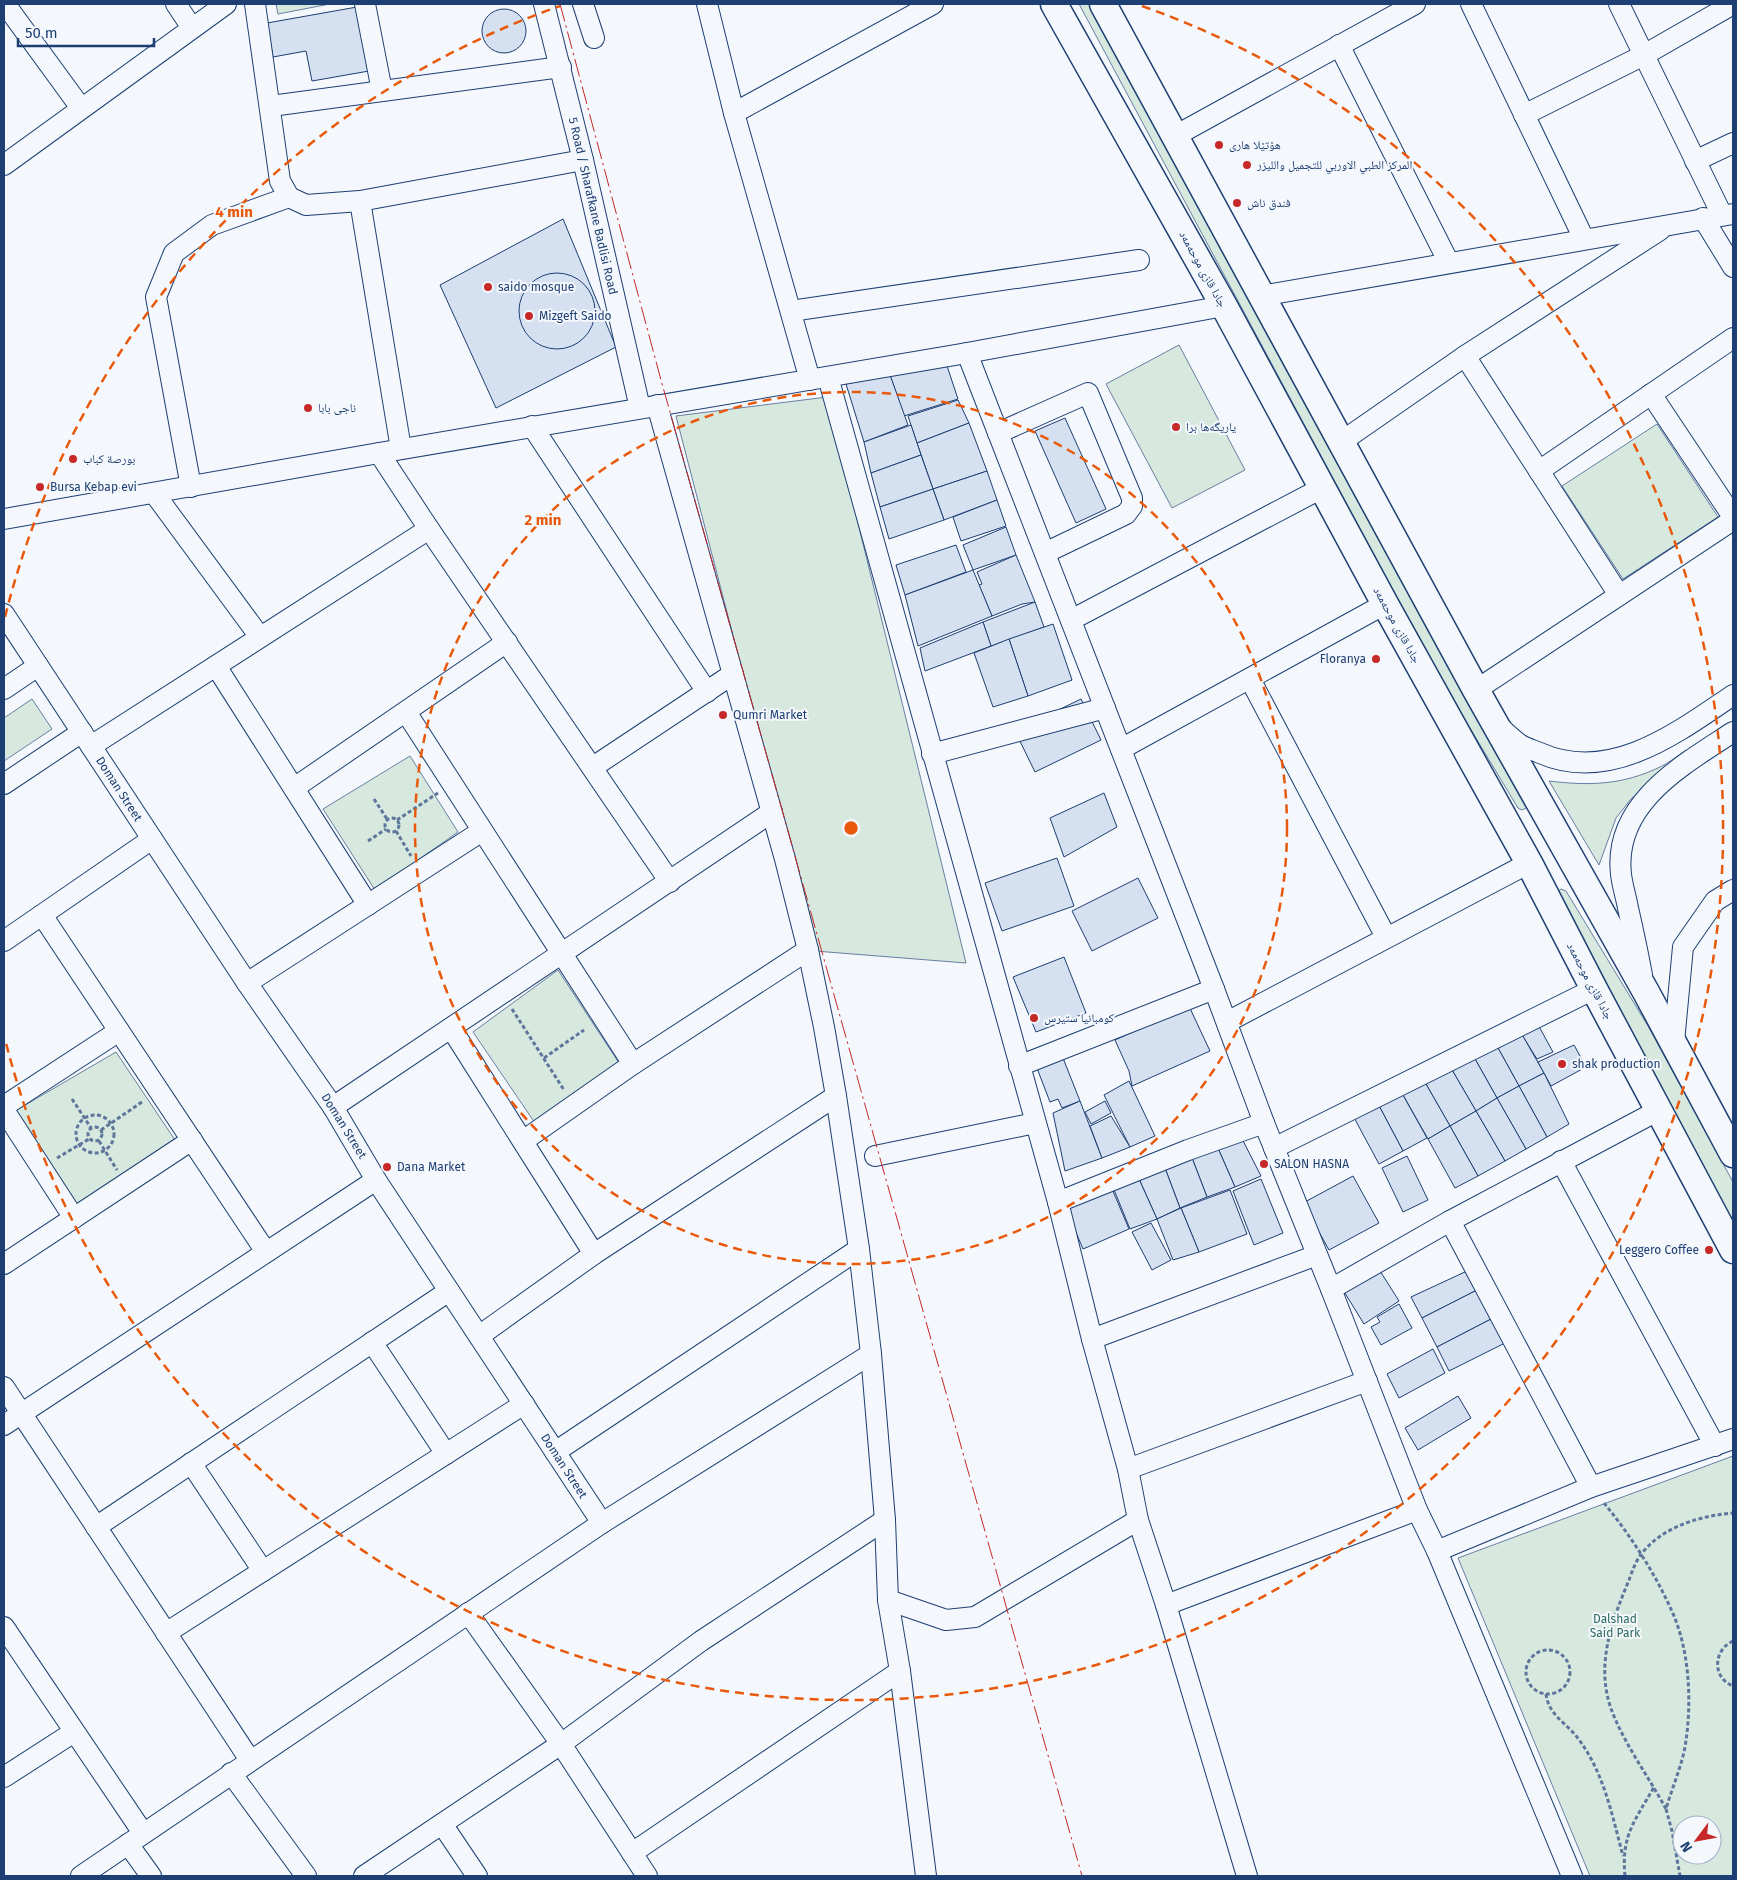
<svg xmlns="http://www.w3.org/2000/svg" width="1737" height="1880" viewBox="0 0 1737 1880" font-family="'Fira Sans','Noto Naskh Arabic',sans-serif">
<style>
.green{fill:#d7e8df;stroke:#687fa3;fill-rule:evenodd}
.building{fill:#d5e0f0;stroke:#1d3f73}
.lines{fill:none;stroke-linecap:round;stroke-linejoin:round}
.minor-casing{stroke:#1d3f73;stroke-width:22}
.major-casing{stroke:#1d3f73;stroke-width:29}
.path{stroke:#5e769c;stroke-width:3;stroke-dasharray:4 2.5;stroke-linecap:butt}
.minor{stroke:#f4f7fb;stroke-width:20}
.major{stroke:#f4f7fb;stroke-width:26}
.power{stroke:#c62828;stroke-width:1;stroke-dasharray:18 4 2.5 4;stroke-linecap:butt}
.ring{fill:none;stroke:#e8590c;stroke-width:2.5;stroke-dasharray:9 6}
.poi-dot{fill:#c62828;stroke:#f4f7fb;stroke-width:2}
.labels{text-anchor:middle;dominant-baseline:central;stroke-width:4;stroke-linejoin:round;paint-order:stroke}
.poi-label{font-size:12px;fill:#1d3f73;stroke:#f4f7fb;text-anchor:start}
.street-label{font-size:12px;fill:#1d3f73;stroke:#f4f7fb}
.park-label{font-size:12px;fill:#2c6c60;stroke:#f4f7fb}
.centre{fill:#e8590c;stroke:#f4f7fb;stroke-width:2.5}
.ring-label{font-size:15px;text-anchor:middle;font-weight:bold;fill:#e8590c;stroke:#f4f7fb;stroke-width:4;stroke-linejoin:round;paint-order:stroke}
</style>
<rect width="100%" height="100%" fill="#f4f7fb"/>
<g class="green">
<polygon points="276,4 330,4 278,14"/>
<polygon points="1079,4 1096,4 1528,804 1526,808 1522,810 1518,808 1441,680"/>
<polygon points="1179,345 1245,470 1172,508 1106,384"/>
<polygon points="827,397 966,963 815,951 676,416"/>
<polygon points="1657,424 1718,517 1623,579 1562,486"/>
<polygon points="32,699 52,729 4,761 4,718"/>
<path d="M1686 750 1688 754 1631 799 1616 818 1599 865 1549 781C1589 786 1623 785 1660 767 1669 763 1677 756 1686 750Z"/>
<polygon points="410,756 458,832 375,890 323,809"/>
<polygon points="1561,889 1566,891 1648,1026 1733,1182 1733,1225 1650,1071 1558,891"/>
<polygon points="558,970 619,1063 535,1123 473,1032"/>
<polygon points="116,1052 177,1143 77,1207 15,1111"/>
<path d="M1733 1456V1876H1590L1458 1558ZM1682 1825H1712V1855H1682Z"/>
</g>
<g class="building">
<polygon points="357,7 369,71 312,81 306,51 273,57 267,23"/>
<circle cx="504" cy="31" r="22"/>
<polygon points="563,219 616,347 496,408 440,285"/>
<circle cx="557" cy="311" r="38"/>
<polygon points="944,357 958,399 904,416 890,375"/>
<polygon points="890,375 908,425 864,442 846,384"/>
<polygon points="958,400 969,423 917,443 908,416"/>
<polygon points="1065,418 1106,509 1076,523 1035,431"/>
<polygon points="969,423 987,471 933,489 917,443"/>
<polygon points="911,425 921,455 871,473 864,442"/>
<polygon points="921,455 933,489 880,507 871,473"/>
<polygon points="987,471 997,500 944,520 933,489"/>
<polygon points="933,489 944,520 889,539 880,507"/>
<polygon points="997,500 1006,526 961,541 953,517"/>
<polygon points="1006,527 1016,555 973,570 963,545"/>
<polygon points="956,545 966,572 905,595 896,565"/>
<polygon points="1016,555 1035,602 1022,604 992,616 979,585 982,584 977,572"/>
<polygon points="973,570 992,616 918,646 905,595"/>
<polygon points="1035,602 1044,627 991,646 983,622"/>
<polygon points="983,622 991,646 925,671 920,648"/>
<polygon points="1053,624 1072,680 1028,696 1009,639"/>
<polygon points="1009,639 1028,696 993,707 974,653"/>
<polygon points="1081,699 1101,740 1035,772 1015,731"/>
<polygon points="1104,793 1117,827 1064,857 1050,818"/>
<polygon points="1057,858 1074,906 1002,931 985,883"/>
<polygon points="1138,878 1158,918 1092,951 1072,911"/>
<polygon points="1064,957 1086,1013 1036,1032 1013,977"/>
<polygon points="1188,1004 1210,1051 1132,1086 1129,1071 1115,1040 1164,1018"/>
<polygon points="1530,1010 1553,1052 1537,1059 1512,1019"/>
<polygon points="1516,1024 1544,1073 1519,1086 1492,1037"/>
<polygon points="1492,1037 1519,1086 1497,1098 1470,1050"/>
<polygon points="1574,1045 1586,1067 1551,1086 1538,1062"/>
<polygon points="1470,1050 1497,1098 1476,1111 1448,1063"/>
<polygon points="1061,1053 1080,1101 1062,1108 1058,1099 1050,1102 1035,1063"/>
<polygon points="1448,1063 1476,1111 1450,1126 1422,1077"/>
<polygon points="1544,1073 1569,1124 1547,1137 1519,1086"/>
<polygon points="1422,1077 1450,1126 1428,1139 1399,1088"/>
<polygon points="1129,1081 1155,1136 1130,1147 1104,1095"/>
<polygon points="1519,1086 1547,1137 1526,1149 1497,1098"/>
<polygon points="1399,1088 1427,1138 1403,1151 1376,1100"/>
<polygon points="1497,1098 1526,1149 1505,1161 1476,1111"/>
<polygon points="1376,1100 1403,1151 1379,1164 1351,1112"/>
<polygon points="1080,1101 1102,1158 1065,1171 1053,1113"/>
<polygon points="1105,1101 1111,1113 1091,1124 1085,1112"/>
<polygon points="1476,1111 1505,1161 1478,1176 1450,1126"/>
<polygon points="1111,1116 1130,1147 1102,1158 1090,1126"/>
<polygon points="1450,1126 1478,1176 1455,1188 1428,1139"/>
<polygon points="1236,1127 1261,1176 1235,1187 1214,1139"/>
<polygon points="1214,1139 1235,1187 1207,1197 1189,1150"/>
<polygon points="1189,1150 1207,1197 1180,1208 1162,1160"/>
<polygon points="1407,1156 1428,1200 1403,1212 1382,1168"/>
<polygon points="1162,1160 1180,1208 1157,1219 1135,1170"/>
<polygon points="1135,1170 1157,1219 1130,1229 1110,1180"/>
<polygon points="1353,1176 1379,1223 1329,1250 1303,1203"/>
<polygon points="1107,1177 1129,1229 1083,1249 1061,1197"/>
<polygon points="1261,1179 1283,1233 1254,1245 1233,1191"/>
<polygon points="1230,1190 1247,1234 1199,1252 1181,1208"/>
<polygon points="1181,1208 1199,1252 1173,1260 1157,1219"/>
<polygon points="1151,1223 1171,1260 1152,1270 1132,1232"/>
<polygon points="1370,1255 1399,1301 1364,1324 1335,1277"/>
<polygon points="1467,1271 1477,1290 1422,1318 1411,1297"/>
<polygon points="1477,1290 1493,1318 1437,1347 1422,1318"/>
<polygon points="1399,1304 1412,1328 1381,1345 1371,1327 1380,1322 1377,1317"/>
<polygon points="1493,1318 1505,1343 1449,1371 1437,1347"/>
<polygon points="1433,1349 1445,1373 1399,1398 1387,1374"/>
<polygon points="1458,1396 1471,1418 1418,1450 1405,1428"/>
</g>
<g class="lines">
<g class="minor-casing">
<g id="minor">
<polyline points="5,4 81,108"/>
<polyline points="176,4 192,28"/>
<polyline points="255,4 280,181 289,197 306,205 360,201 583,160"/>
<polyline points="365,4 382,91"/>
<polyline points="544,4 583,160 640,408"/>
<polyline points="583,4 594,38"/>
<polyline points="707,4 734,113 810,380"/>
<polyline points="1471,4 1584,239"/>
<polyline points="1619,4 1722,215"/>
<polyline points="1339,45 1449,263"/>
<polyline points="271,106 561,67"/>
<polyline points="734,113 933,4"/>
<polyline points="1524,115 1644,55 1733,4"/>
<polyline points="1175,136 1415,4"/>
<polyline points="1695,161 1733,143"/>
<polyline points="4,165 226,4"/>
<polyline points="360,201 401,449"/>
<polyline points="1703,218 1733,267"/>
<polyline points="1261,296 1733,214"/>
<polyline points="791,311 1139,260"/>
<polyline points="967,353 1214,989 1264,1123 1331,1289 1417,1510 1437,1551 1572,1876"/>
<polyline points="1465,356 1619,595"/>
<polyline points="828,377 1058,1202 1092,1339 1128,1469 1138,1520 1166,1605 1247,1876"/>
<polyline points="1651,394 1733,517"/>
<polyline points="657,405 785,859 808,950 824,1027 836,1096 859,1249 871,1354 885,1520 888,1600 900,1671 926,1876"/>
<polyline points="532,426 707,692"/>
<polyline points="998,433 1088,393 1132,498 1132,506 1126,514 1045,553"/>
<polyline points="1341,442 1465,356 1660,230"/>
<polyline points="379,453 429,529 670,882"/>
<polyline points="1539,471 1733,338"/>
<polyline points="191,487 156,297 174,253 212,225 289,197"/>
<polyline points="154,493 260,637"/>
<polyline points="4,519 379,453 967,353 1224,306"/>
<polyline points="4,614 247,983 333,1107 376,1180 602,1523"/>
<polyline points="1071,620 1322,488"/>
<polyline points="216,666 368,905"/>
<polyline points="1250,679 1386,937"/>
<polyline points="4,689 38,666"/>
<polyline points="1476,690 1733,520"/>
<polyline points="406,712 633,1064"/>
<path d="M1502 729C1507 734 1513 739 1519 744 1525 748 1533 750 1540 753 1610 784 1677 733 1733 695"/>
<polyline points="91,746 429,529"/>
<polyline points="1121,749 1385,604"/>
<polyline points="932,754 1105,708"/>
<polyline points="593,767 733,674"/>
<polyline points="4,784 82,732"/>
<polyline points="294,788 507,642"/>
<polyline points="42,915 266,1252"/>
<polyline points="4,941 152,839"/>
<path d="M1642 975C1638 953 1633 930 1628 908 1626 896 1622 885 1621 874 1613 803 1683 765 1733 732"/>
<polyline points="247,983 482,831"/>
<polyline points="1227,1022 1529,863"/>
<polyline points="451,1028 594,1254"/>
<polyline points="1674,1042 1683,947 1715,901 1733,890"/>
<polyline points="1019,1066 1214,989"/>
<polyline points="4,1106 119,1031"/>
<polyline points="333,1107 772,812"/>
<polyline points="4,1110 74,1218"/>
<polyline points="523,1141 633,1064 808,950"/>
<polyline points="1274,1148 1594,989"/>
<polyline points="875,1156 1035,1123"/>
<polyline points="1561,1161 1715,1446"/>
<polyline points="1058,1202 1188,1150 1264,1123"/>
<polyline points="1450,1221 1591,1487"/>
<polyline points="4,1264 192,1140"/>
<polyline points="1331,1289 1450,1221 1659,1110"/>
<polyline points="479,1336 594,1254 836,1096"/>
<polyline points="1092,1339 1317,1255"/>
<polyline points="372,1342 446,1454"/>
<polyline points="4,1387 250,1760"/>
<polyline points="4,1425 376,1180"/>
<polyline points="555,1452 859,1249"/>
<polyline points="191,1463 263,1571"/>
<polyline points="1128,1469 1367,1381"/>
<polyline points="96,1527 449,1291"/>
<polyline points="1437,1551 1591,1487 1733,1439"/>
<polyline points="888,1600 946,1620 975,1617 1138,1520"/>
<polyline points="1166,1605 1417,1510"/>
<polyline points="468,1613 561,1744 647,1876"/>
<polyline points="4,1627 143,1833"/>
<polyline points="166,1633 524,1404"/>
<polyline points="231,1773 306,1876"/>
<polyline points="4,1777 74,1732"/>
<polyline points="442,1824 477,1876"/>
<polyline points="128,1844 151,1876"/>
<polyline points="632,1853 900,1671"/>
<polyline points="81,1876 602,1523 871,1354"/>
<polyline points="364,1876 561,1744 701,1641 885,1520"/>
</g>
</g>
<g class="major-casing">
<g id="major">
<polyline points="1054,4 1224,306 1385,604 1529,863 1594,989 1733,1250"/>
<polyline points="1103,4 1476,690 1646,992 1733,1154"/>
</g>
</g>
<g class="path">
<polyline points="374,799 387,819"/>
<circle cx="392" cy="825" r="7"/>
<polyline points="397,820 438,793"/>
<polyline points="396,831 411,856"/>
<polyline points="368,841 386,829"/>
<polyline points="512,1009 564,1090"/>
<polyline points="544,1058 584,1030"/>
<polyline points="72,1099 91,1128"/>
<circle cx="95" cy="1134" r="19"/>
<circle cx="95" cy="1134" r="7"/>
<polyline points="101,1130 142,1102"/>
<polyline points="99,1141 117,1170"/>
<polyline points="57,1158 89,1139"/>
<path d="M1604 1503C1631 1536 1657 1576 1674 1616 1690 1655 1692 1705 1685 1747 1681 1768 1672 1788 1666 1809 1648 1775 1614 1730 1607 1694 1599 1655 1614 1616 1629 1580 1632 1572 1636 1560 1642 1553 1664 1526 1700 1516 1733 1513"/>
<path d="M1733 1641C1713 1650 1712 1678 1733 1686"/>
<circle cx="1548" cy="1672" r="22"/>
<path d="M1546 1694C1548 1714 1566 1723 1577 1737 1604 1772 1612 1815 1623 1856"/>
<polyline points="1666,1809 1672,1831 1680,1876"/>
<path d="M1625 1876C1621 1835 1635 1821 1654 1787"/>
</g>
<use href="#minor" class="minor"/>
<use href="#major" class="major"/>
<polyline class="power" points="560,4 661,380 1082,1876"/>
</g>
<g class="ring">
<circle cx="851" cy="828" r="436"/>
<path d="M5 617A872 872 0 0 1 560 6M1142 6A872 872 0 1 1 5 1039"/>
</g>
<g class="poi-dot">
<circle cx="1219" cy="145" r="5"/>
<circle cx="1247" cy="165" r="5"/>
<circle cx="1237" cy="203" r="5"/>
<circle cx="488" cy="287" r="5"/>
<circle cx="529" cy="316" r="5"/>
<circle cx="308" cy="408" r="5"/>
<circle cx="1176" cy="427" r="5"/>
<circle cx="73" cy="459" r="5"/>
<circle cx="40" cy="487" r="5"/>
<circle cx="1376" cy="659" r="5"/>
<circle cx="723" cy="715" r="5"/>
<circle cx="1034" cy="1018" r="5"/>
<circle cx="1562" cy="1064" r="5"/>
<circle cx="1264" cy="1164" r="5"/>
<circle cx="387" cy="1167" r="5"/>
<circle cx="1709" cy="1250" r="5"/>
</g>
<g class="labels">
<g class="poi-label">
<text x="1229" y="145">هۆتێلا هاری</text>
<text x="1257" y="165">المركز الطبي الاوربي للتجميل والليزر</text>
<text x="1247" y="203">فندق ناش</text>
<text x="498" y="287">saido mosque</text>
<text x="539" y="316">Mizgeft Saido</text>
<text x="318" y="408">ناجى بابا</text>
<text x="1186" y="427">یاریگەها برا</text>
<text x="83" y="459">بورصة كباب</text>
<text x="50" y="487">Bursa Kebap evi</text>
<text x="1366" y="659" text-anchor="end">Floranya</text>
<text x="733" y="715">Qumri Market</text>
<text x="1044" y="1018">كومبانيا ستيرس</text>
<text x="1572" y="1064">shak production</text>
<text x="1274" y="1164">SALON HASNA</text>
<text x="397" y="1167">Dana Market</text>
<text x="1699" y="1250" text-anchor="end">Leggero Coffee</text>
</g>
<g class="street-label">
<text transform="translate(593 206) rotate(77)">5 Road / Sharafkane Badlisi Road</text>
<text transform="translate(1203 269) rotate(61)">جادا قازی موحەمەد</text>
<text transform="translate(1397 625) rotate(61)">جادا قازی موحەمەد</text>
<text transform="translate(119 789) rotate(57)">Doman Street</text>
<text transform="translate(1590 981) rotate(62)">جادا قازی موحەمەد</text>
<text transform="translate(344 1126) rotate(58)">Doman Street</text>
<text transform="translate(564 1466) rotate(57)">Doman Street</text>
</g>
<g class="park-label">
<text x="1615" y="1619">Dalshad<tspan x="1615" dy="14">Said Park</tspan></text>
</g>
</g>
<circle cx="851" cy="828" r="8" class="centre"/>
<g class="ring-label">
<text x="234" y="217">4 min</text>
<text x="543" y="525">2 min</text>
</g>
<rect width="1737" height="1880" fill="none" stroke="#1d3f73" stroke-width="10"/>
<g transform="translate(1697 1840) rotate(238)"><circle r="24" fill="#f4f7fb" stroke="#9eadc5"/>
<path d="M0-4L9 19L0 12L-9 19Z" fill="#c62828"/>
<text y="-8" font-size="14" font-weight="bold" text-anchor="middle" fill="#1d3f73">N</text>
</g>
<path d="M18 38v8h136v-8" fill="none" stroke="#1d3f73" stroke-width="2.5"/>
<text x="25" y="38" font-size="15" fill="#1d3f73" stroke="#f4f7fb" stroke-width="4" paint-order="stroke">50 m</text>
</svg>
